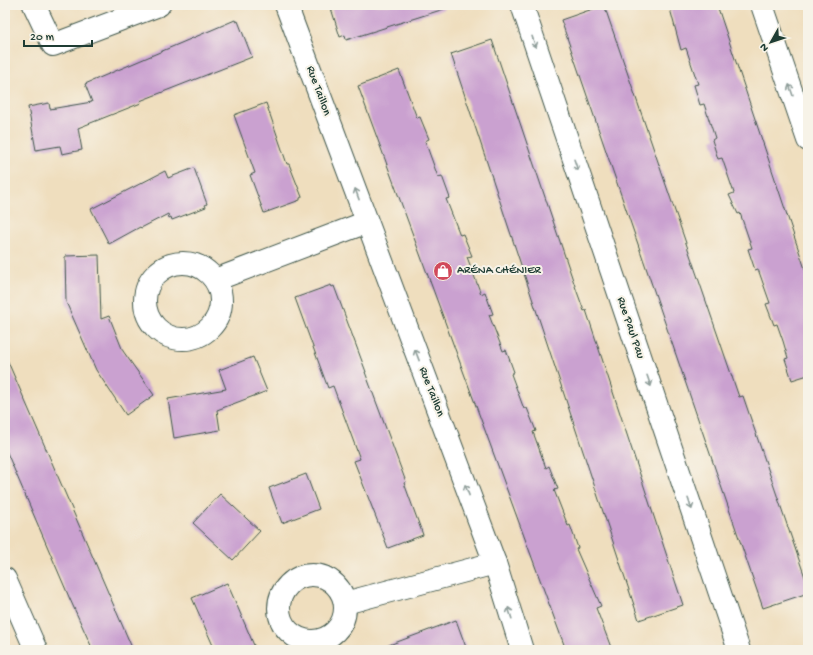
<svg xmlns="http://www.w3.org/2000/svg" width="813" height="655" viewBox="0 0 813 655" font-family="'Gochi Hand',sans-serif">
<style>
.building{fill:#caa1d0}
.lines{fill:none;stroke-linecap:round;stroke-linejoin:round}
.minor-casing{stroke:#3e5549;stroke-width:24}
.minor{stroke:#fff;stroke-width:22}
.oneway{stroke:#8f9e9a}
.labels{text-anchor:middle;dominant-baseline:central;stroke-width:4;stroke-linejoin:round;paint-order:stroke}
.street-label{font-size:12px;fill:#1f3d34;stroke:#f7f3e8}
.poi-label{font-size:12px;fill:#1f3d34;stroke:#f7f3e8;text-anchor:start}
</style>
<rect width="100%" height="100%" fill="#f7f3e8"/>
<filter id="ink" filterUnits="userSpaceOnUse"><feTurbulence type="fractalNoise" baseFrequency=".025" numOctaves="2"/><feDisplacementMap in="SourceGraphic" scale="8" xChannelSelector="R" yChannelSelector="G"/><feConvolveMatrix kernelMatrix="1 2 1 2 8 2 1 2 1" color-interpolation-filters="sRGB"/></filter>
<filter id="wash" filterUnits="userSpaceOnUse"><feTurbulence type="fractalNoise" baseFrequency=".012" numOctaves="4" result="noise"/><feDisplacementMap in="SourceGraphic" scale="16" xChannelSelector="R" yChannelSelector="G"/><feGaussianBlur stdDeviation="0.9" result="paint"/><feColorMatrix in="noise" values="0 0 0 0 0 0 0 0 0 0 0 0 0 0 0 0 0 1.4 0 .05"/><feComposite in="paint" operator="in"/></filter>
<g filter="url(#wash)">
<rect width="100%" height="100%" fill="#efdebe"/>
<g id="blocks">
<g class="building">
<polygon points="330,5 443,5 444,9 346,40 345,35 340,37"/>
<polygon points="604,5 739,397 743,396 808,586 808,593 763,608 561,20"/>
<polygon points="669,5 717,5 808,278 808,375 792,380 785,359 788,358 783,341 777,324 774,325 766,304 770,303 758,269 755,270 748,249 752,248 740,213 738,214 729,195 734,193 722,158 718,159 712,140 715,138 704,104 700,105 694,85 698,84 686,48 681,50"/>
<polygon points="235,20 236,22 238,21 252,57 140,101 141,103 78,128 82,150 62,154 60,146 36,150 28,107 49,103 50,109 92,102 85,84"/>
<polygon points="492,40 576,289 584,311 586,310 683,605 639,620 451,54"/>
<polygon points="399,70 417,118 420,117 429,139 425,141 438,177 442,176 450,198 446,199 460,235 463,234 472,256 467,257 481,294 485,292 493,314 489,315 503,351 506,350 514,372 511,374 524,409 527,408 536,431 533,432 546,468 549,466 558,489 554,490 568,526 570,525 578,548 576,549 601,606 596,608 612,650 566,650 358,86"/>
<polygon points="266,103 287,164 289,164 302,197 300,198 300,200 264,213 250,175 255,173 234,115"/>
<polygon points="194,168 207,204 205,205 206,207 172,220 171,217 169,218 168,214 141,228 140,227 109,244 91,209 165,171 168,178"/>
<polygon points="99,255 101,319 109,316 123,351 154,395 126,415 96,370 66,302 65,256"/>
<polygon points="331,285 332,287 334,286 366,372 365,372 406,482 404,483 423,535 388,548 354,461 360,459 333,386 328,388 295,298"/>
<polygon points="5,355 43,442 133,650 93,650 69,597 5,448"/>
<polygon points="253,357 267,391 217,410 220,430 174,438 168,399 226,389 219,370"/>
<polygon points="306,474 319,509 282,523 269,488"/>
<polygon points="220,494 260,531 233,560 193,523"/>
<polygon points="227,583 235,601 256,650 215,650 192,598"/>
<polygon points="456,620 467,650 382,650 381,648"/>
</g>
</g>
</g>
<g filter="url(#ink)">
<use href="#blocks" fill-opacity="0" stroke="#3e5549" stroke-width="1"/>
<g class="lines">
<g class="minor-casing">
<g id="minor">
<polyline points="34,5 53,45 159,5"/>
<polyline points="286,5 495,563 522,650"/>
<polyline points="522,5 739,650"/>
<polyline points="762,5 808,140"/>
<circle cx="183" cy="301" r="38"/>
<polyline points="215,280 367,222"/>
<circle cx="312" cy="608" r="33"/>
<polyline points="5,579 36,650"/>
<polyline points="345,603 495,563"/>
</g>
</g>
<use href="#minor" class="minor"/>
</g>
<defs><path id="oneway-shaft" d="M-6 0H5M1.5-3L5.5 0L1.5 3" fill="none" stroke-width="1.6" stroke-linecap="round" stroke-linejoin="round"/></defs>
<g class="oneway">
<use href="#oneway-shaft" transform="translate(534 42) rotate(71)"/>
<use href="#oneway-shaft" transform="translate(791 90) rotate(-109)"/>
<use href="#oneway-shaft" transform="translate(576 165) rotate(71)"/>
<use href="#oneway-shaft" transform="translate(357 194) rotate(-110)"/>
<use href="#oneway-shaft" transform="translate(417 355) rotate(-111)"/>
<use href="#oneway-shaft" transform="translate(649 381) rotate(71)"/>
<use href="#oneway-shaft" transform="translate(467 490) rotate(-111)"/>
<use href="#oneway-shaft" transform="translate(690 504) rotate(71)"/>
<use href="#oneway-shaft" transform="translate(510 613) rotate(-108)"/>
</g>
</g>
<defs>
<g id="shop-disc" transform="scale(1)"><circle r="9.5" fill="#d1495b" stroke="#f7f3e8"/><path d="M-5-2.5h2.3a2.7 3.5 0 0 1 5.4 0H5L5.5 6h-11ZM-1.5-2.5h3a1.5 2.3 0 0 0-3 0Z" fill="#fff"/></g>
</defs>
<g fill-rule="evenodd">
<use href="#shop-disc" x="443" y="271"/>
</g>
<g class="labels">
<g class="street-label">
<text transform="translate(318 91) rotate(70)">Rue Taillon</text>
<text transform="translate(630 328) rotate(71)">Rue Paul Pau</text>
<text transform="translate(431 392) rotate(69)">Rue Taillon</text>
</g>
<g class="poi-label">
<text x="457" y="271">ARÉNA CHÉNIER</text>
</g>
</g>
<rect width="813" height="655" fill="none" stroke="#f7f3e8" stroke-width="20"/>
<g transform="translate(771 42) rotate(231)" stroke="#f7f3e8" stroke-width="3" paint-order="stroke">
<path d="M0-3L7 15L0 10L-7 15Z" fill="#1f3d34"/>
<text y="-6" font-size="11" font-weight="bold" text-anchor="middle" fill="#1f3d34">N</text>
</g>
<path d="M24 40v6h68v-6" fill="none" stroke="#1f3d34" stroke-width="2"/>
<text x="30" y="40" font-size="12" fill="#1f3d34" stroke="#f7f3e8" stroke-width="3" paint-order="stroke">20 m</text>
</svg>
